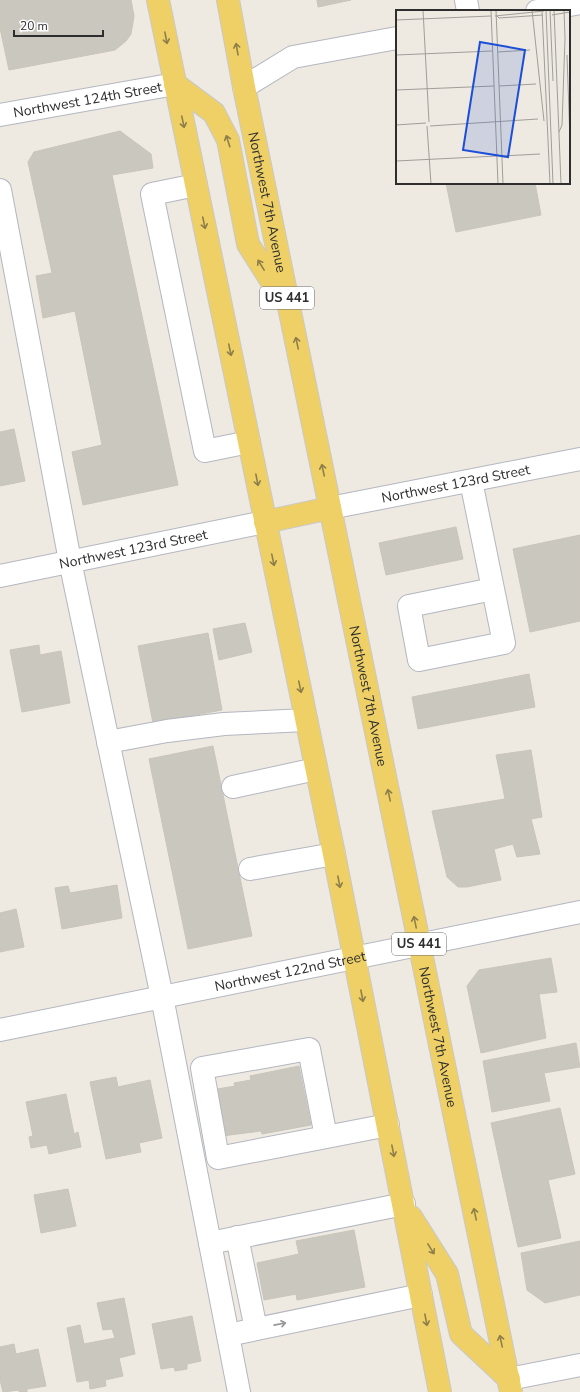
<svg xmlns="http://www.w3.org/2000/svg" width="580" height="1392" viewBox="0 0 580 1392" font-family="'Nunito Sans',sans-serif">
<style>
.building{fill:#cac7bf;stroke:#cac5ba}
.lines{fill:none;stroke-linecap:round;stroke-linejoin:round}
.minor-casing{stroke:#b4b7c0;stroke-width:24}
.major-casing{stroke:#c9c9c9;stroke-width:24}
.minor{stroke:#fff;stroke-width:22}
.major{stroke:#eed067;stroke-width:22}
.oneway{stroke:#8e7f4a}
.oneway2{stroke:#969696}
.labels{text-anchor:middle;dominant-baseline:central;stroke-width:4;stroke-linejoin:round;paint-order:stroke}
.shield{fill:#fff;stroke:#6d6d6d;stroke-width:1}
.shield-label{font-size:13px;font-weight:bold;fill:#2e2e2e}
.street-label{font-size:14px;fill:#2e2e2e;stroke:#fff}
.inset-road{fill:none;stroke:#a19e99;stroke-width:1}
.view{fill:#1d4ed8;fill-opacity:0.15;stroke:#1d4ed8;stroke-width:2}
.inset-edge{fill:none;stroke:#2e2e2e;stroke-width:2}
</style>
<rect width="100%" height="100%" fill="#eee9e1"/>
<g class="building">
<polygon points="0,0 131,0 134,16 131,34 126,41 115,50 9,70 0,28"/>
<polygon points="317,0 351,0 318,7"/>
<polygon points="120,131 151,154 153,168 112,175 178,485 83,505 72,452 102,445 75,311 43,318 36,276 52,273 28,162 34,152"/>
<polygon points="446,183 535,183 541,215 456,232"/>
<polygon points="14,429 25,481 0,486 0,432"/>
<polygon points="456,527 463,559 386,575 379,543"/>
<polygon points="580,535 580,621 530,632 513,549"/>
<polygon points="245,623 252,652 219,660 213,629"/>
<polygon points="208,633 222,710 153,723 138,646"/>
<polygon points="39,645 40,655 61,651 70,703 22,712 10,650"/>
<polygon points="529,674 535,707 418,729 412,697"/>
<polygon points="213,746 252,936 188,949 149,759"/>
<polygon points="531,750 542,817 531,819 540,854 517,857 513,844 494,849 501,880 467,887 458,887 447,877 432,811 505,799 496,755"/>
<polygon points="117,885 122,918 62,929 55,888 68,886 70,893"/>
<polygon points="16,909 24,947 0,952 0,913"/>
<polygon points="551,958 557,992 539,994 546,1038 481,1053 467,986 479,970"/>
<polygon points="576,1043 580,1067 544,1073 550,1101 492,1112 483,1061"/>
<polygon points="299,1066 311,1125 262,1134 261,1131 222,1136 212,1090 235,1086 234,1083 251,1080 250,1076"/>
<polygon points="116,1077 118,1087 150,1080 162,1138 139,1143 141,1152 106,1159 90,1082"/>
<polygon points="66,1094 74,1134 78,1132 81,1147 49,1154 47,1145 31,1148 29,1137 33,1136 26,1102"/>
<polygon points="560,1108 575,1174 548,1180 561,1238 518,1247 491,1123"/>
<polygon points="68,1189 76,1226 41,1233 34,1195"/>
<polygon points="354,1230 365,1287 297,1300 296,1294 264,1300 257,1263 299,1254 296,1241"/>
<polygon points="580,1241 580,1295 545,1303 527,1290 521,1253"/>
<polygon points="124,1298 135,1354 119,1358 123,1376 105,1380 106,1386 90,1389 89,1380 77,1382 67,1328 80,1325 84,1344 115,1338 112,1329 103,1330 97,1303"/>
<polygon points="192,1316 201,1361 187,1364 187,1369 175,1371 174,1367 161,1369 152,1324"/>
<polygon points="14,1344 16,1354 38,1349 46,1386 27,1389 27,1392 19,1392 19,1390 3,1392 0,1380 0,1347"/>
</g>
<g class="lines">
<g class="minor-casing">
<g id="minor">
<polyline points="466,0 468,11"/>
<polyline points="537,11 580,3"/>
<polyline points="244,87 293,57 397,38"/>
<path id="s1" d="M0 115 175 84"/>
<polyline points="196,185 152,194 205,451 249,442"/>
<polyline points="0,190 70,561 162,997 239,1392"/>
<polyline points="471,481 504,643 419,660 409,606 493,589"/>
<path id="s2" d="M330 508 580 459"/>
<path id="s3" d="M0 576 265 522"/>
<polyline points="108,742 167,731 224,724 306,720"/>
<polyline points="233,787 316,769"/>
<polyline points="250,869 334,854"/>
<path id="s4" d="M0 1030 580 912"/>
<polyline points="326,1137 309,1049 202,1068 218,1158 388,1125"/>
<polyline points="237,1237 256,1329"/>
<polyline points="210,1243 404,1204"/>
<polyline points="228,1335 421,1295"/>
<polyline points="509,1379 580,1365"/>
</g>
</g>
<g class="major-casing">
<g id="major">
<polyline points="158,0 334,854 440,1392"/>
<path id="s5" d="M228 0 244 87 511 1392"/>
<polyline points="175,84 214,113 228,140 248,244 282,298"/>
<polyline points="265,522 330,508"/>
<polyline points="411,1217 447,1274 461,1334 509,1379"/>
</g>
</g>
<use href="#minor" class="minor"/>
<use href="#major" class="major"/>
</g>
<defs><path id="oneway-shaft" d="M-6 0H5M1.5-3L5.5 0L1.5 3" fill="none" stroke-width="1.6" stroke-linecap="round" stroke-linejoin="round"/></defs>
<g class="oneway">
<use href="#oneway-shaft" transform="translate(166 38) rotate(79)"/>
<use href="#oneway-shaft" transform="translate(237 49) rotate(-100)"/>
<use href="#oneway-shaft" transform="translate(183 122) rotate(78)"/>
<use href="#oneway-shaft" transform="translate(228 141) rotate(-108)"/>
<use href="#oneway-shaft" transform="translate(204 223) rotate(78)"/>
<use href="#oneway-shaft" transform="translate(261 265) rotate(-122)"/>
<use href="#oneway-shaft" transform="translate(297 343) rotate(-102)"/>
<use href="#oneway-shaft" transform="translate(230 350) rotate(78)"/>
<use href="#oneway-shaft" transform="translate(323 470) rotate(-102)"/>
<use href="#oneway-shaft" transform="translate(257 480) rotate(79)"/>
<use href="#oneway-shaft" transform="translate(273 560) rotate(78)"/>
<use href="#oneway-shaft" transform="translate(300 687) rotate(78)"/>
<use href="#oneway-shaft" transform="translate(389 795) rotate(-102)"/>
<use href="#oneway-shaft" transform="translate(339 882) rotate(79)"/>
<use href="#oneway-shaft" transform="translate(415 922) rotate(-102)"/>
<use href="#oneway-shaft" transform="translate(362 996) rotate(79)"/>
<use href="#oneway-shaft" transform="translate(393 1151) rotate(79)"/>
<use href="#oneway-shaft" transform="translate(475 1214) rotate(-102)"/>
<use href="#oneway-shaft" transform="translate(431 1249) rotate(58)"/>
<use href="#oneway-shaft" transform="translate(426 1320) rotate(79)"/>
<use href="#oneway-shaft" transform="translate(501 1341) rotate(-102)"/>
</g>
<use class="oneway2" href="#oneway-shaft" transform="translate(280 1324) rotate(-11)"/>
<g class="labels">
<g class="shield">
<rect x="260" y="287" width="54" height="22" rx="3"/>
<rect x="392" y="933" width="54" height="22" rx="3"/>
</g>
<g class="shield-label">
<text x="287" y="298">US 441</text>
<text x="419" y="944">US 441</text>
</g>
<g class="street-label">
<text stroke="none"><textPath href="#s1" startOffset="89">Northwest 124th Street</textPath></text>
<text stroke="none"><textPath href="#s5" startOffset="206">Northwest 7th Avenue</textPath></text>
<text stroke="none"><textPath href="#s2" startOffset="128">Northwest 123rd Street</textPath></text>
<text stroke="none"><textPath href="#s3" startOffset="136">Northwest 123rd Street</textPath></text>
<text stroke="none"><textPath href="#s5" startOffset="710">Northwest 7th Avenue</textPath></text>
<text stroke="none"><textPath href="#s4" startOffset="296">Northwest 122nd Street</textPath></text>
<text stroke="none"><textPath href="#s5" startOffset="1058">Northwest 7th Avenue</textPath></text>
</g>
</g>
<g transform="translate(396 10)">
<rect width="174" height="174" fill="#eee9e1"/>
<path class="inset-road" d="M27 0 33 112M95 0 102 174M100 0 107 174M136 0 148 111M146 0 154 174M150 0 157 174M154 0 157 71M158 0 165 174M168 0 169 28M156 5 174 2M99 6 148 1M101 6 103 8 147 5M0 10 95 6M102 42 134 40M0 45 96 41M171 45 174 131M103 76 140 74M0 80 98 76M0 115 30 113M31 116 35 174M34 116 142 109M163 122 166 115 169 28M106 146 144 144M0 151 101 146"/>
<path class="view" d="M84 32 129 40 112 147 67 140Z"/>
<rect width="174" height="174" class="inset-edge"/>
</g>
<path d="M14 30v6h89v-6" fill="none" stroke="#2e2e2e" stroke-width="2"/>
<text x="20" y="30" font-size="12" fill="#2e2e2e" stroke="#ffffff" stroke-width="3" paint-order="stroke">20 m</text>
</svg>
